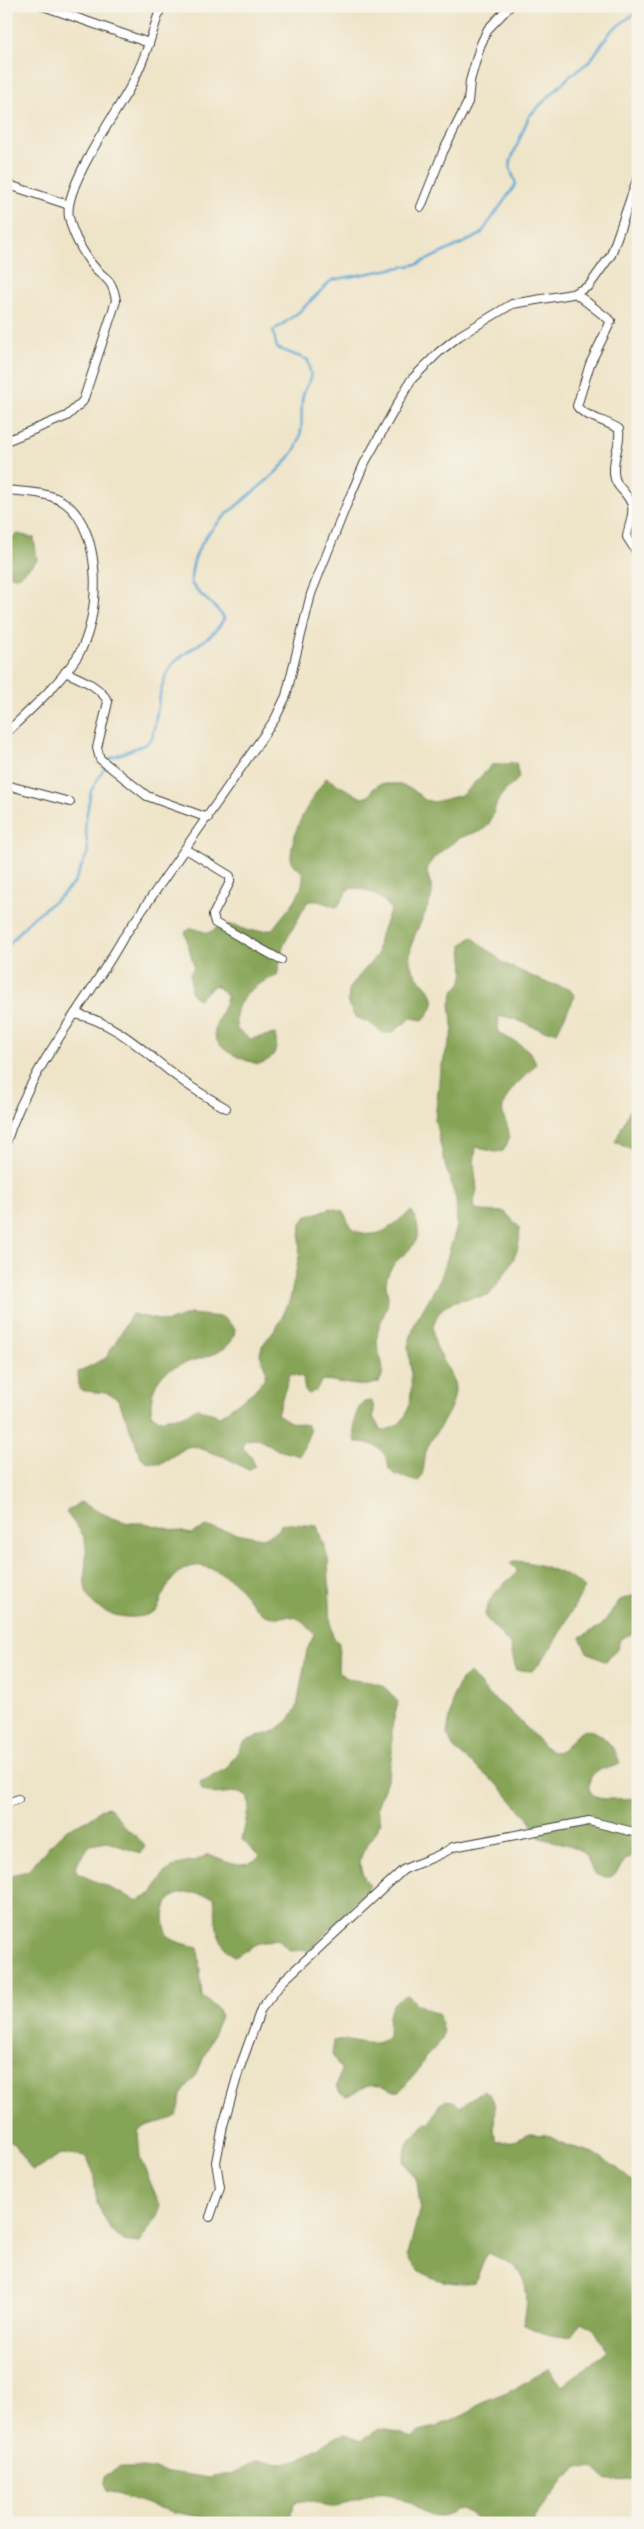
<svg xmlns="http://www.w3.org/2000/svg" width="644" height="2529" viewBox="0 0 644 2529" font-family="Mynerve,sans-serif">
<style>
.forest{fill:#86a456;stroke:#516039}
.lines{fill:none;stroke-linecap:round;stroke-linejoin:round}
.stream{stroke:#5ba5d3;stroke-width:2.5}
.street-casing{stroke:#3c3a36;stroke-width:10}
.street{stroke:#fff;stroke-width:8}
</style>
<rect width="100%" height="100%" fill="#f7f3e8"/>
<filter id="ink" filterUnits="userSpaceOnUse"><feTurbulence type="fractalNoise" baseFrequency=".02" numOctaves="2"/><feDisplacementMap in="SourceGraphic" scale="10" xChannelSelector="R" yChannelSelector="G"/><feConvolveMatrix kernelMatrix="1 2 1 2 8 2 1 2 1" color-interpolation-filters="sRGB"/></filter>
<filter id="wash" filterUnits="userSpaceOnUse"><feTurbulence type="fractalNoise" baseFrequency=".0096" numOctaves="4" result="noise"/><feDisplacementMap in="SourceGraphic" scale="20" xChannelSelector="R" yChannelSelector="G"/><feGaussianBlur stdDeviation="1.12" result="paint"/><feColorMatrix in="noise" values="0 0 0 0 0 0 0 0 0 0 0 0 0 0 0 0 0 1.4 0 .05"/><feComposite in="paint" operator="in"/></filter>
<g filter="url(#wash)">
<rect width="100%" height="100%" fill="#eee4c8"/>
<g class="forest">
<polygon points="18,534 34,538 37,560 20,576 6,576 6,540"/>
<path d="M516 763 519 778C513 784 505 790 500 797 493 807 494 822 483 830 478 833 470 833 465 836 456 839 430 858 428 867 425 876 433 884 432 893 429 913 404 944 411 966 418 986 449 993 423 1020L411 1018 392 1033H383L370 1023 355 1017 348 1003 349 988 377 955 379 939 391 909C382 896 363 885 348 889L339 905 336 907 318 901H308L283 946 277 976C253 984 230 1001 237 1030L250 1039 275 1034C279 1050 274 1060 258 1064 244 1060 212 1050 215 1030 217 1018 225 1008 227 996L215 985 198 999 191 993 190 974 194 967 185 932 192 928 208 933 224 924 237 926 248 931 272 930C284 912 305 896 303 873L291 862C290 830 309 803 326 778L362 798 369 796 373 789 380 784H397L412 789 425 800 434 802 462 795 492 765Z"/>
<path d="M472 937 505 964 542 981 569 989 575 996 557 1032C535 1032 520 1017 499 1016L498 1032C512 1042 532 1046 536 1064 525 1079 508 1087 503 1107 500 1122 518 1129 503 1151L495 1152 476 1147 474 1164 477 1189 473 1206 479 1211 505 1212 519 1227C523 1253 505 1273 490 1294 476 1300 455 1296 443 1308 415 1339 455 1365 455 1390 454 1412 435 1430 427 1449 423 1460 426 1471 418 1482L396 1475 389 1469C387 1450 375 1442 356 1442 353 1427 353 1413 364 1402L372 1401 374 1409 373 1417 381 1430C421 1429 411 1372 408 1346L415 1323 441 1278 457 1226 456 1199 445 1165 435 1120 440 1071 453 1031 450 1004 454 990C469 981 462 961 462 945Z"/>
<polygon points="638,1092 638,1153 615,1142"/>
<path d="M331 1208 343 1211C346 1216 347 1221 350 1225 353 1231 358 1232 363 1233 384 1239 396 1220 412 1211 434 1253 390 1249 386 1283 386 1288 388 1293 388 1298 388 1313 376 1324 377 1342 378 1357 388 1368 379 1382 361 1390 341 1381 322 1380L316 1390 309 1394 305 1391 303 1377 290 1374 277 1414 290 1422 307 1425 310 1431 300 1456 278 1450 258 1439 245 1440 242 1447 251 1456 255 1466 248 1470 225 1457 193 1446 187 1447 160 1464 147 1462 141 1457 119 1401C107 1388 94 1395 79 1389L78 1372 106 1358 132 1314 167 1322 190 1314 222 1317 235 1328C235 1367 165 1351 154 1389 151 1399 150 1405 152 1415L159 1420 184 1415 196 1408 220 1416 253 1392 264 1379 266 1371 260 1354 262 1346 280 1322 290 1299 299 1257 301 1223 306 1217Z"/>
<path d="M80 1502 112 1518 129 1523H144L191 1534 206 1527 262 1538 278 1531 282 1523 317 1526 328 1558 331 1628 333 1637 339 1643 338 1671C350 1684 363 1679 378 1684 386 1686 392 1696 398 1702L392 1727V1753L388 1777 377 1807 380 1823C368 1851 348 1856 370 1886L310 1950 290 1951 277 1939 256 1944 235 1957C213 1941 217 1921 214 1897 201 1894 188 1890 176 1895 162 1900 160 1930 172 1939 178 1943 190 1945 198 1947L202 1997 217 2008 221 2016 196 2076 181 2095 177 2116C164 2124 149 2121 138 2131L140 2158 160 2205 159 2214 139 2243 123 2241 112 2231 104 2218 97 2203 93 2171 86 2157 60 2154 40 2168 32 2171 15 2144 6 2140V1876L28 1871 49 1846 67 1829 89 1819 101 1809 108 1807C117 1812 118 1820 124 1826 132 1834 140 1838 145 1847L140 1853 107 1842 90 1845 75 1866 77 1873 138 1901 153 1893 164 1873 177 1865 195 1861 209 1854C226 1861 245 1871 260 1856L242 1840 249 1806 248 1798C234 1785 218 1800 202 1790L200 1782 226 1769 245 1741 275 1731 288 1721 297 1707 307 1650 314 1635C294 1603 281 1625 262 1613 252 1606 250 1600 242 1591 233 1579 216 1568 201 1566 181 1564 169 1581 162 1597 161 1601 159 1607 156 1610 140 1623 106 1617 93 1603 77 1585 90 1561 85 1540 82 1531 71 1520 66 1512Z"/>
<path d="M514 1561C535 1561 570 1574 585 1588 567 1616 555 1649 532 1671L516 1670 510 1644 485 1617C486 1598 502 1585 516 1574L517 1570 510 1563Z"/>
<polygon points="638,1594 638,1631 620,1639 618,1647 606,1662 587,1652 580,1637 601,1626 620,1600"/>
<path d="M470 1673 491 1697 510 1711 545 1747 553 1752 562 1751C567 1746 572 1738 578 1734 595 1720 617 1749 620 1764 612 1768 604 1767 597 1771 593 1773 589 1780 589 1784 586 1807 623 1796 638 1799V1826L636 1827 638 1852C633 1855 627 1858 624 1862 612 1876 615 1881 594 1874 591 1869 590 1864 588 1859 582 1844 553 1842 540 1838L526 1816 498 1785 454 1749 447 1734 454 1695 461 1680Z"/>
<path d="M408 1995 417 2004 439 2015 443 2032 442 2040 425 2058 417 2072 400 2091C389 2093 380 2083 369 2086 361 2087 354 2094 347 2096L339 2092 337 2085 341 2069 332 2055 334 2041C352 2035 371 2052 388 2037 389 2017 386 2002 408 1995Z"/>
<path d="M484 2090C504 2102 488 2124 497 2142L514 2141 529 2134 546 2135 569 2146 594 2153 617 2168 638 2187V2479L607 2480 595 2469 578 2467 565 2478 534 2518V2523H481C472 2514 467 2509 454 2510 432 2529 410 2497 387 2494 377 2492 359 2498 349 2501 344 2503 341 2507 335 2507 320 2508 312 2496 294 2503L290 2523H236L173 2512 107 2491 104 2484 105 2476 120 2467H137L209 2478 234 2473 257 2461 285 2463 300 2459 338 2436 346 2434 362 2440 379 2429 403 2433 411 2438 419 2431 436 2427 467 2413 482 2402 519 2387 549 2368 562 2386 607 2351 594 2329 581 2322 571 2336C556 2339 536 2331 523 2324 528 2306 530 2280 514 2266 507 2261 496 2257 489 2253 481 2261 481 2272 474 2282 452 2286 417 2279 408 2255L420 2207 417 2182 404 2161 407 2144 425 2124 432 2120 439 2105 445 2100 454 2101 460 2107Z"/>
</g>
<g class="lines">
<path class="stream" d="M6 948 30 920 62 895 74 883 88 852 85 823 91 791 110 758 146 744 152 738C158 715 158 678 176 661 192 646 214 639 224 618 215 604 199 596 191 583 190 520 264 497 294 451 306 433 299 414 303 395 304 389 309 383 311 378L308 360 277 348 273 331 299 312 332 280 418 264 480 235 516 184 510 168 511 160 529 116 570 76 590 61 611 31 638 11"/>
</g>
</g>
<g filter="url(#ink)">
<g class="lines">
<g class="street-casing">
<g id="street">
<polyline points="43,6 149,43"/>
<polyline points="6,184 69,205"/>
<polyline points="421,207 443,152 468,102 470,81 480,46 488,29 510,6"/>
<path d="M575 293 611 321 590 364 577 406C581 415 609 422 619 429 621 444 613 456 614 472 614 488 629 492 632 506 634 516 628 527 627 537L638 554"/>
<path d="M6 441 67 416 83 401 116 301C112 275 103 280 90 262 81 249 72 233 69 217 63 189 113 117 128 91 143 65 152 35 161 6"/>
<path d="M6 490C26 492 49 492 65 503 104 531 101 621 77 657 58 685 31 709 6 733"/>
<path d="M65 672C81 679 100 686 108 702L97 748 100 759 147 796 208 818"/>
<polyline points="6,785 70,802"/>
<polyline points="186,849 230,876 230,882 213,915 215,923 281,960"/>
<path d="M75 1014C117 1022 147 1055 180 1079 194 1090 210 1099 226 1108"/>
<path d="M6 1143C29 1068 85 1006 123 938L275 719 286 696 311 594 346 506 364 464 411 380 439 352 459 336 512 304 572 294 589 286 611 255 638 177"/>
<polyline points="6,1804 18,1799"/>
<path d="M210 2217 220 2187 216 2162 223 2126 239 2070 261 2009 283 1981 403 1870C420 1861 438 1858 453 1847L589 1821 638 1833"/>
</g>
</g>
<use href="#street" class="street"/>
</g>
</g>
<rect width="644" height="2529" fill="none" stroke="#f7f3e8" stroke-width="25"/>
</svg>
